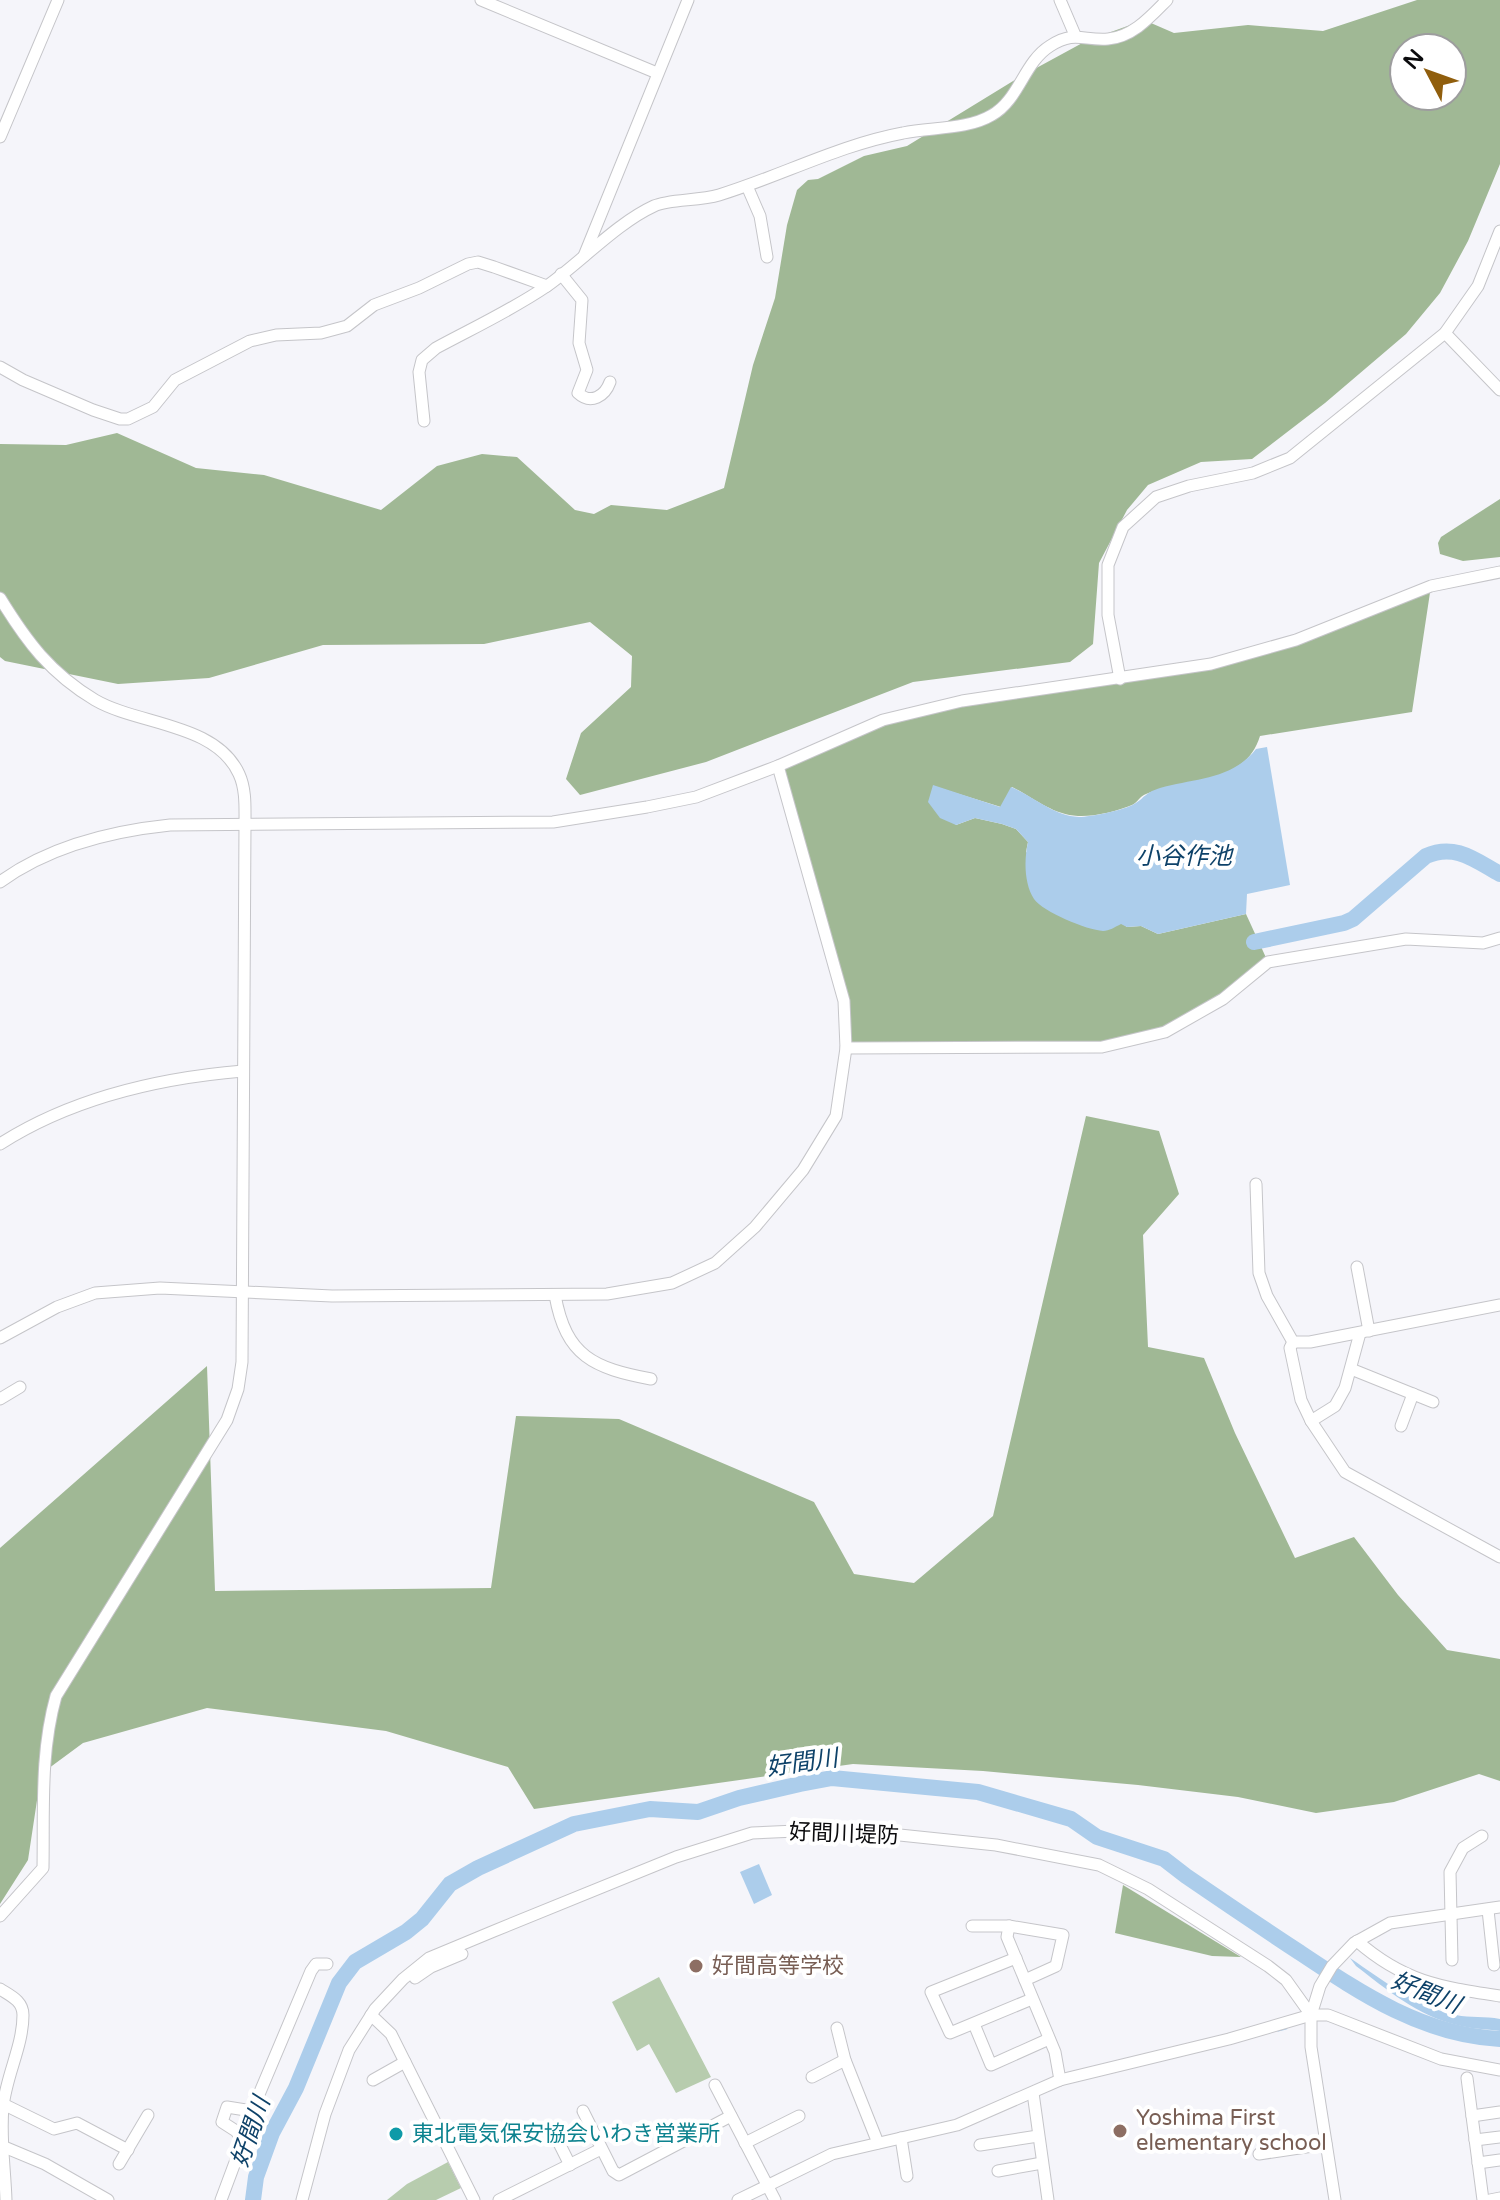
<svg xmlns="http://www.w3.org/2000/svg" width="1500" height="2200" viewBox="0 0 1500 2200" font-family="'Varela Round','Noto Sans JP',sans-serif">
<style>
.green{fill:#b7ccae}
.forest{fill:#a0b895;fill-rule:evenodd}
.water{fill:#accdeb}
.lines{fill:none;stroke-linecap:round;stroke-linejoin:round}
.stream{stroke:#accdeb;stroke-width:3}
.river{stroke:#accdeb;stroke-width:16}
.minor-casing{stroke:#c5c5c9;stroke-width:13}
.minor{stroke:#fff;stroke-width:11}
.education-dot{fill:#8d6e63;stroke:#fff;stroke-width:3}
.culture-dot{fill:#0f9aa8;stroke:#fff;stroke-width:3}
.labels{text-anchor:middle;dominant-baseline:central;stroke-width:8;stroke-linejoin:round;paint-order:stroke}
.street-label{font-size:22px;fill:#0b0b0d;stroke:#fff}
.education-label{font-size:22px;fill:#785e54;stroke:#fff;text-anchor:start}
.culture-label{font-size:22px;fill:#0d838f;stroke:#fff;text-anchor:start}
.water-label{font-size:24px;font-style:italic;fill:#0e4269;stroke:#fff}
</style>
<rect width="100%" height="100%" fill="#f5f5fa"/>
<g class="green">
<polygon points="659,1977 711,2077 676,2093 649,2044 637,2051 612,2002"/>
<polygon points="448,2162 461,2188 436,2200 387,2200 407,2184"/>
</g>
<g class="forest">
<path d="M1417 0H1500V164L1468 241 1440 293 1406 334 1325 403 1252 459 1201 462 1148 485 1127 510 1099 563 1093 644 1070 662 913 682 706 762 580 795 566 779 581 733 631 687 632 656 590 622 484 644 323 645 209 678 118 684 5 661 0 657V444L66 445 117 433 196 468 264 475 381 510 437 466 482 454 517 457 575 510 594 514 611 505 667 510 724 488 753 365 775 298 787 225 797 190 808 180 818 179 864 156 907 146 1018 78 1086 41 1144 20 1174 33 1248 25 1323 31ZM1404 48H1452V96H1404Z"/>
<polygon points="1500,499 1500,557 1463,561 1440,554 1438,543 1441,537"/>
<path d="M1431 586 1412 712 1260 736C1245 786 1185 777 1146 794 1140 796 1137 803 1132 805 1118 811 1093 817 1078 816 1053 815 1034 798 1012 787L1001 807 933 786 956 825 975 818 1002 824 1016 829 1028 842 1026 852 1127 927 1141 926 1158 934 1246 914 1268 962 1223 999 1165 1032 1102 1047 846 1048 844 1001 778 766 883 720 962 701 1120 679 1296 640Z"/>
<polygon points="1086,1116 1159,1131 1179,1194 1143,1235 1148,1347 1204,1358 1235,1433 1295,1558 1354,1537 1398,1595 1447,1650 1500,1659 1500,1781 1479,1774 1394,1802 1316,1813 1238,1797 1138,1785 983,1771 853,1764 534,1809 508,1767 386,1731 207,1708 83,1743 41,1774 28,1860 0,1904 0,1548 207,1366 215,1591 491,1588 516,1416 619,1419 814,1502 854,1574 914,1583 993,1516"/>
<polygon points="1123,1885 1241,1957 1212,1956 1115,1933"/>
</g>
<g class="water">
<path d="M1267 747 1290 885 1247 894 1246 914 1158 934 1141 926 1127 927 1121 924C1115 927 1109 931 1103 931 1087 930 1043 912 1034 899 1024 884 1024 859 1028 842L1016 829 1002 824 975 818 956 825 940 818 928 802 933 785 1000 807 1011 787C1034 797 1054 816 1079 817 1090 817 1125 810 1134 804 1145 798 1144 793 1160 788 1195 778 1232 780 1256 749Z"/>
<polygon points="759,1864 772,1895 754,1904 740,1872"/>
<path d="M1350 1958C1384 1981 1415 2006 1456 2015 1470 2018 1485 2016 1500 2019V2031C1486 2029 1471 2029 1457 2025 1418 2016 1386 1989 1356 1966Z"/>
</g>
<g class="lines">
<polyline class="stream" points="1278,2030 1286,2028"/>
<g class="river">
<path d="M1254 942 1344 923 1353 919 1426 856C1455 843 1475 860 1500 874"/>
<path d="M253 2200 256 2177 272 2133 296 2088 339 1983 355 1962 406 1932 422 1919 450 1884 478 1868 574 1824 650 1809 698 1812 739 1798 800 1784 832 1778 853 1780 978 1792 1071 1819 1097 1837 1164 1859 1186 1876C1224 1902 1261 1927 1299 1952 1362 1994 1423 2035 1500 2039"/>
</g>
<g class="minor-casing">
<g id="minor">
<polyline points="481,0 657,73"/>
<polyline points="1060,0 1075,35"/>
<polyline points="0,137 58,0"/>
<polyline points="747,186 760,216 767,257"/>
<polyline points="584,256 688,0"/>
<path d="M561 274 582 300 579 343 587 370 578 393C591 405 605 396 610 382"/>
<polyline points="1445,333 1500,390"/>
<polyline points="0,367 23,380 93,410 120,419 128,419 153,407 175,380 250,341 276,335 321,333 347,326 374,305 419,288 468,264 478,262 494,267 547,286"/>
<path d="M424 421 419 372 422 360 436 348C473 328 512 310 547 286 581 262 617 223 654 206 669 199 699 201 719 195 781 176 839 145 903 133 931 127 967 130 992 115 1019 100 1024 62 1050 46 1075 30 1083 41 1108 39 1133 37 1151 16 1167 0"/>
<path d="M0 598C27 642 50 673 95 700 138 725 216 723 239 774 246 789 245 807 245 823L242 1362 238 1389 227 1420 56 1696C40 1753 44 1810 43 1868L0 1916"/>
<polyline points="1120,679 1108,615 1108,565 1123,527 1156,497 1189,486 1253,473 1290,458 1445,333 1478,286 1500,231"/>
<path d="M0 882C48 847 112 831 170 825L553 822 647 807 696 797 778 766 883 720 962 701 1211 664 1296 640 1431 586 1500 572"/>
<polyline points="846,1048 1102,1047 1165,1032 1223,999 1268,962 1406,939 1483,943 1500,938"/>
<path d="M0 1144C72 1098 159 1078 243 1071"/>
<polyline points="1256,1184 1259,1273 1267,1296 1293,1342 1310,1342 1500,1305"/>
<polyline points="1357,1267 1369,1331"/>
<path d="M555 1295C566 1357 594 1368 651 1379"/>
<polyline points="0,1338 57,1307 95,1293 160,1288 332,1296 607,1294 672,1283 715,1263 755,1227 803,1170 836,1116 846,1048 844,1001 778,766"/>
<polyline points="1293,1342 1290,1348 1301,1400 1311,1421 1345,1472 1500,1557"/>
<polyline points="1351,1369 1433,1402"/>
<polyline points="0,1399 20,1387"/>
<polyline points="1311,1421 1335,1406 1345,1388 1360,1333"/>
<polyline points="1401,1426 1413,1394"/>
<polyline points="1488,1910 1494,1965"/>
<polyline points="972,1926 1009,1926 1063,1935 1056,1966 1025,1980"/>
<polyline points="1009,1926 1007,1937 1055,2052 1060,2080"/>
<path d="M1357 1941C1404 1982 1440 1987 1500 1996"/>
<polyline points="1016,1958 931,1992 950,2033 1032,1999"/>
<polyline points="1452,1960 1450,1872 1463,1848 1482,1836"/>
<polyline points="415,1978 431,1967 462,1954"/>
<path d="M0 1989C11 1996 23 2001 23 2015 23 2046 6 2076 3 2107 0 2138 5 2169 6 2200"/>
<polyline points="371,2015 391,2034 474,2200"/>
<polyline points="974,2024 991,2065 1049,2039"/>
<polyline points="837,2028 845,2060 878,2143"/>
<polyline points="812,2077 845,2060"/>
<polyline points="1467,2078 1483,2200"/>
<polyline points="373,2080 405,2062"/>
<polyline points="715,2085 775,2200"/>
<polyline points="1033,2093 1048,2200"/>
<polyline points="3,2104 54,2129 77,2123 128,2150"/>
<polyline points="583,2111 613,2171 619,2175 731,2116"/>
<polyline points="1472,2116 1500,2112"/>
<polyline points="901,2138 907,2176"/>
<polyline points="557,2139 570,2165"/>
<polyline points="1475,2140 1500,2137"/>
<polyline points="745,2143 799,2116"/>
<polyline points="980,2145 1038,2136"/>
<polyline points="2,2146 45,2164 108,2200"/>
<polyline points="1259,2154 1326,2144"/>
<polyline points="1478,2163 1500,2160"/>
<polyline points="119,2164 148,2115"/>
<polyline points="998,2171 1042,2163"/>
<polyline points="221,2200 243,2141 236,2131 222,2122 227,2107 252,2111 311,1971 316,1964 327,1964"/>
<polyline points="302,2200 325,2114 349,2050 375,2009 403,1979 429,1958 494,1931 676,1857 752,1833 842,1829 996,1845 1099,1865 1148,1889 1268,1966 1286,1980 1311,2015"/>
<polyline points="499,2200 599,2150"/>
<polyline points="738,2200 832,2154 957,2125 1060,2080 1229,2039 1311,2015 1328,2015 1441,2059 1500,2070"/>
<polyline points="1335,2200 1311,2047 1311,2015 1320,1986 1332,1966 1354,1943 1390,1923 1500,1907"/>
<polyline points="1490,2200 1500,2198"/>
</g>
</g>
<use href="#minor" class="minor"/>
</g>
<g class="education-dot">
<circle cx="696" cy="1966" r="8"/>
<circle cx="1120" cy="2131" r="8"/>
</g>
<circle class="culture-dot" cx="396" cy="2134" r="8"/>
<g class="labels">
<g class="street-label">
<text transform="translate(844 1834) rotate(2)">好間川堤防</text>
</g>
<g class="education-label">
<text x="712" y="1966">好間高等学校</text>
<text x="1136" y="2118">Yoshima First<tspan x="1136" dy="25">elementary school</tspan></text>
</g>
<g class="culture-label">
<text x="412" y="2134">東北電気保安協会いわき営業所</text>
</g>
<g class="water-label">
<text x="1184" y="856">小谷作池</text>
<text transform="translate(802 1763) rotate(-8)">好間川</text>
<text transform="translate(1426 1993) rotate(22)">好間川</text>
<text transform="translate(251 2132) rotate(-71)">好間川</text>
</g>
</g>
<g transform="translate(1428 72) rotate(311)"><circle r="38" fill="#ffffff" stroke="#9d9d9e" stroke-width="2"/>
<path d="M0-6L14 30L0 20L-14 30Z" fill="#905e0d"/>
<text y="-12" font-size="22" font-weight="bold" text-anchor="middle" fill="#0b0b0d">N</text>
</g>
</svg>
